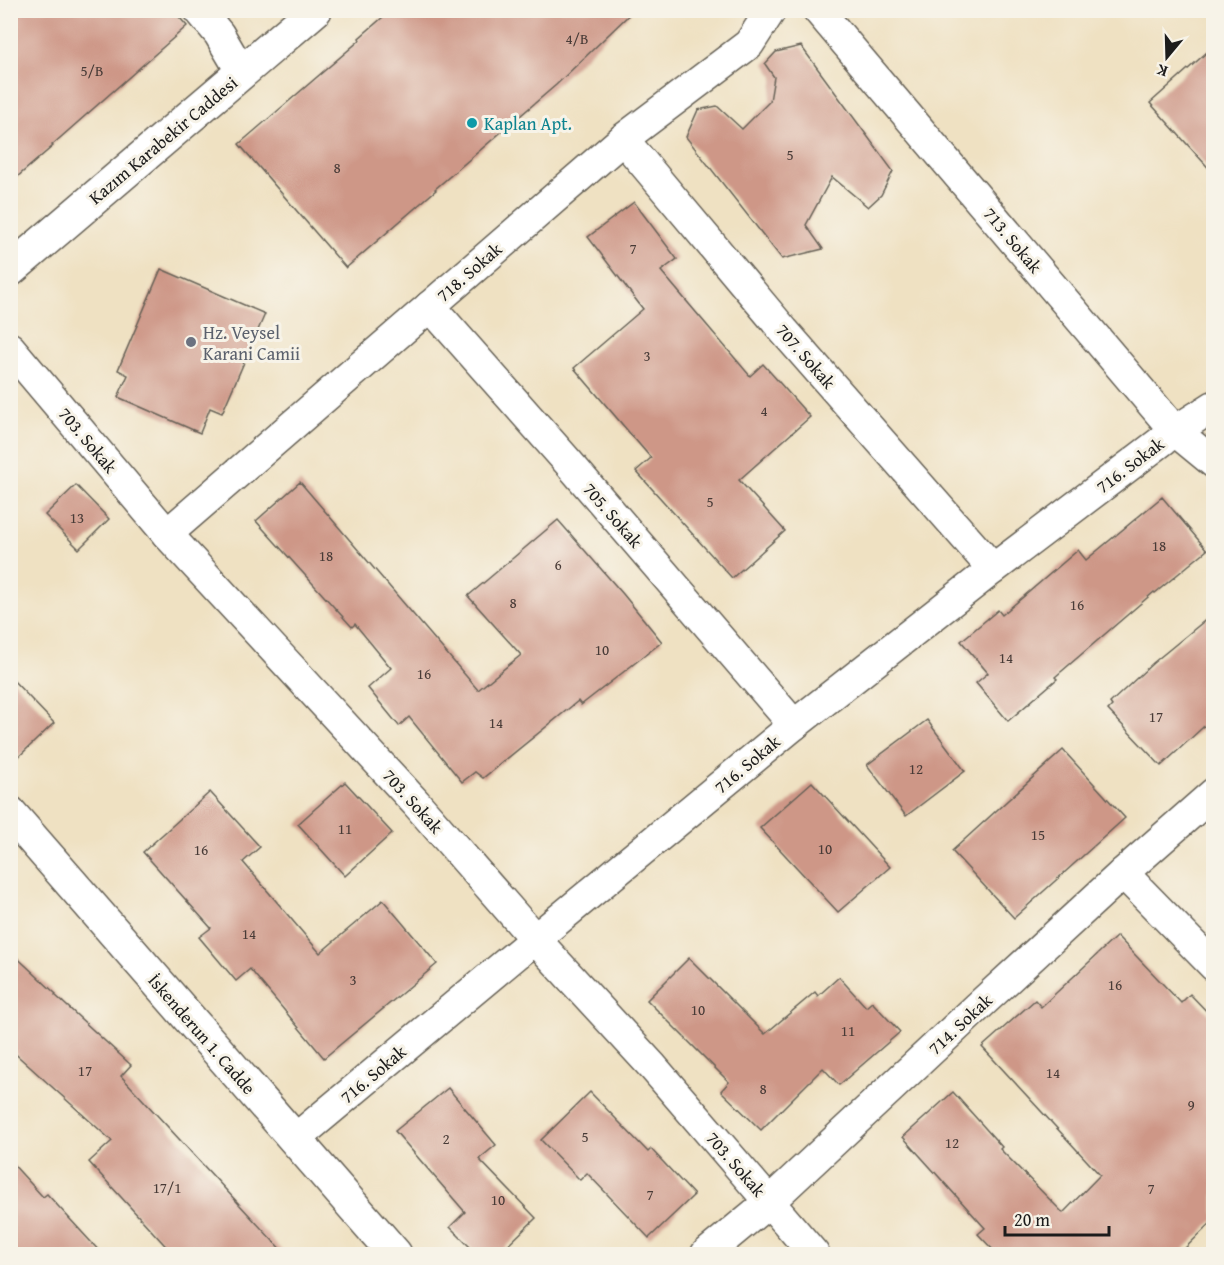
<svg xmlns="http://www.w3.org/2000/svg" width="1224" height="1265" viewBox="0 0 1224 1265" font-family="'Gentium Book Plus',serif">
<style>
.building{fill:#ce9787}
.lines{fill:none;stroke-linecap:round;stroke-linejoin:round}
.minor-casing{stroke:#666156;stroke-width:33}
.tertiary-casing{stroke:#666156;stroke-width:36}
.minor{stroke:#fff;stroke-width:30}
.tertiary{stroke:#fff;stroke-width:33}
.culture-dot{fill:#0f9aa8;stroke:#f7f3e8;stroke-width:2}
.worship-dot{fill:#6b7280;stroke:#f7f3e8;stroke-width:2}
.labels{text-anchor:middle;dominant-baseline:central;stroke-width:6;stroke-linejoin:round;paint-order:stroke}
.number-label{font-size:15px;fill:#483b37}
.culture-label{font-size:18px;fill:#0d838f;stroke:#f7f3e8;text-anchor:start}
.street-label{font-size:18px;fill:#1c1c1c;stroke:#f7f3e8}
.worship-label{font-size:18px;fill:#5b616d;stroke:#f7f3e8;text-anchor:start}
</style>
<rect width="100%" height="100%" fill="#f7f3e8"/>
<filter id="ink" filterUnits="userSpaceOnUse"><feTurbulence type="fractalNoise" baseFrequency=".0167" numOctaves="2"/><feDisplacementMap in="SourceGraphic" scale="12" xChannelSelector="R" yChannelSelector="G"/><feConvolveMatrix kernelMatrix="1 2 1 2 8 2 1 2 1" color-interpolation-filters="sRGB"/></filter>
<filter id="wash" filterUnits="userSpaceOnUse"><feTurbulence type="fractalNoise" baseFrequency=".008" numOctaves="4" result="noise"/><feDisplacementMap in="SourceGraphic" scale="24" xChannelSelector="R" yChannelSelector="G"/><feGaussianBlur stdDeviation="1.35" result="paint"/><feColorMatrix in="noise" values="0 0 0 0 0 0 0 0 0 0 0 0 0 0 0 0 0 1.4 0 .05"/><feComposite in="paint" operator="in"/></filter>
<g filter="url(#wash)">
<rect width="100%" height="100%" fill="#efe1c2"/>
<g id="blocks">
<g class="building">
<polygon points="10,10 173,10 187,26 52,145 53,146 10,183"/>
<polygon points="391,10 634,10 556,85 435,189 436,190 346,268 239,144 360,40 359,38"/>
<polygon points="801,46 893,171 881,195 868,207 832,177 806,225 823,249 782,259 686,137 698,110 717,106 742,129 770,101 774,77 765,64 776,52"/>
<polygon points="1214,46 1214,174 1150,103"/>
<polygon points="634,202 677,259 661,271 750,376 763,364 810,417 739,480 785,531 732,578 636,471 651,458 574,368 643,309 588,237"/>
<polygon points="161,269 265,314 222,413 210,408 200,433 118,397 128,375 118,370"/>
<polygon points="300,482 478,690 521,655 468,596 558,520 623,594 662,642 581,705 578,701 483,778 475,772 462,782 409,717 399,726 368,688 391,668 355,624 352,627 256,521"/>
<polygon points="76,485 109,519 79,549 45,515"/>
<polygon points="1162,497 1207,550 1155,593 1154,592 1055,677 1057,679 1008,721 976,683 988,673 961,641 998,610 1002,615 1078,550 1086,560"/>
<polygon points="1214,613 1214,717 1161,766 1108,710 1112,706 1110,703 1153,663"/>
<polygon points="10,677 54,723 10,765"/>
<polygon points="927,720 965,771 906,816 867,765"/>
<polygon points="1063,750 1125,818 1014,918 952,851"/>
<polygon points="345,782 392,833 345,876 298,824"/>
<polygon points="812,782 890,867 838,912 760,828"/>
<polygon points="210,792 260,847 243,862 320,953 383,900 437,964 324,1058 250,969 236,981 199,937 211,928 143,852"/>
<polygon points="1117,936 1181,1003 1190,994 1214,1019 1214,1220 1179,1254 997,1254 978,1234 985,1228 903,1137 953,1092 1002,1147 1000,1149 1063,1213 1100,1175 982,1047 1035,1000 1041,1007"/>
<polygon points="10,951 56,994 55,995 131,1065 121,1076 285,1254 173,1254 89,1162 112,1141 10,1049"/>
<polygon points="689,958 765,1034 815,992 818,996 839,977 866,1007 872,1002 900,1032 839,1085 823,1068 761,1130 721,1091 729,1082 647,1000"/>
<polygon points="448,1088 496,1145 479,1159 536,1218 499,1254 477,1254 450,1227 465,1212 395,1131"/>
<polygon points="590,1092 648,1152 651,1149 694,1195 649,1238 587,1173 580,1180 541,1140"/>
<polygon points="10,1161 43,1197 47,1194 102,1254 10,1254"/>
</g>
</g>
</g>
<g filter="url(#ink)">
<use href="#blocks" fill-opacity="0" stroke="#666156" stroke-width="1.5"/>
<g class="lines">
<g class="minor-casing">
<g id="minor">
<polyline points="199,10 219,34 242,73"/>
<polyline points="818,10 1175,431 1214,463"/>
<polyline points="623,139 784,331 993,569"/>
<polyline points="430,306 568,462 794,725"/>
<polyline points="10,348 167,534 416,803 535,939 653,1067 814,1254"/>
<polyline points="167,534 623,139 749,44 771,10"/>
<polyline points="1123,873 1214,966"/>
<polyline points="294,1140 535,939 794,725 993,569 1175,431 1214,406"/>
<polyline points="706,1254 769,1202 983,1002 1123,873 1214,793"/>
</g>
</g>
<g class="tertiary-casing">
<g id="tertiary">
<polyline points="10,270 315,10"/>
<polyline points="10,813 395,1254"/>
</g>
</g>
<use href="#minor" class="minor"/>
<use href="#tertiary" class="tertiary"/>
</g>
</g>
<circle class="culture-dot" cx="472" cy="123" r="6"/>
<circle class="worship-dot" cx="191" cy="342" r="6"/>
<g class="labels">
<g class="number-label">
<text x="577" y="38">4/B</text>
<text x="92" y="70">5/B</text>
<text x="790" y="154">5</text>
<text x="337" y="167">8</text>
<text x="633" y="248">7</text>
<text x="647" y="355">3</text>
<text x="764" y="410">4</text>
<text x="710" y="501">5</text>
<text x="77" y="517">13</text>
<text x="1159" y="545">18</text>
<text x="326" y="555">18</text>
<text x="558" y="564">6</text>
<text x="513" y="602">8</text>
<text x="1077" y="604">16</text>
<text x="602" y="649">10</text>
<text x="1006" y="657">14</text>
<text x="424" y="673">16</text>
<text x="1156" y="716">17</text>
<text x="496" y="722">14</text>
<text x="916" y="768">12</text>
<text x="345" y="828">11</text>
<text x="1038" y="834">15</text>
<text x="825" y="848">10</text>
<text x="201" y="849">16</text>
<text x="249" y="933">14</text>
<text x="353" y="979">3</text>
<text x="1115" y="984">16</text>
<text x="698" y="1009">10</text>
<text x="848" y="1030">11</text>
<text x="85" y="1070">17</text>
<text x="1053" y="1072">14</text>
<text x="763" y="1088">8</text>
<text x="1191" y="1104">9</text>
<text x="585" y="1136">5</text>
<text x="446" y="1138">2</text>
<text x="952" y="1142">12</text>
<text x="167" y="1187">17/1</text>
<text x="1151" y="1188">7</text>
<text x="650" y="1194">7</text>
<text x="498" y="1199">10</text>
</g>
<g class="culture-label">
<text x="484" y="123">Kaplan Apt.</text>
</g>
<g class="street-label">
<text transform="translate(163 140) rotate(-40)">Kazım Karabekir Caddesi</text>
<text transform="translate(1013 240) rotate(50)">713. Sokak</text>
<text transform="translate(469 272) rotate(-41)">718. Sokak</text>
<text transform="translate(806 356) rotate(49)">707. Sokak</text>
<text transform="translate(88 440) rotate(50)">703. Sokak</text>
<text transform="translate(1130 465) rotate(-37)">716. Sokak</text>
<text transform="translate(613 515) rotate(49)">705. Sokak</text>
<text transform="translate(747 764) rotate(-40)">716. Sokak</text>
<text transform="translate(413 801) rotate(48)">703. Sokak</text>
<text transform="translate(960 1024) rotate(-43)">714. Sokak</text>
<text transform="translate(202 1034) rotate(49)">İskenderun 1. Cadde</text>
<text transform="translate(373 1074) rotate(-40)">716. Sokak</text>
<text transform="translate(736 1164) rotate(49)">703. Sokak</text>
</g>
<g class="worship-label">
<text x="203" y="332">Hz. Veysel<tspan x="203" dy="21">Karani Camii</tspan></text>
</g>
</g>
<rect width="1224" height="1265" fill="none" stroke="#f7f3e8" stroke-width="36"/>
<g transform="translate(1167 57) rotate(199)" stroke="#f7f3e8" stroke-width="4.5" paint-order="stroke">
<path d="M0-4.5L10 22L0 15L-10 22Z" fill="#1c1c1c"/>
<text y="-9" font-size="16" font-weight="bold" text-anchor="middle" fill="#1c1c1c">K</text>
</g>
<path d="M1005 1226v9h104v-9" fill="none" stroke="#1c1c1c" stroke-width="3"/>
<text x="1014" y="1226" font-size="18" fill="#1c1c1c" stroke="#f7f3e8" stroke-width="4.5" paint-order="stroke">20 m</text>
</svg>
